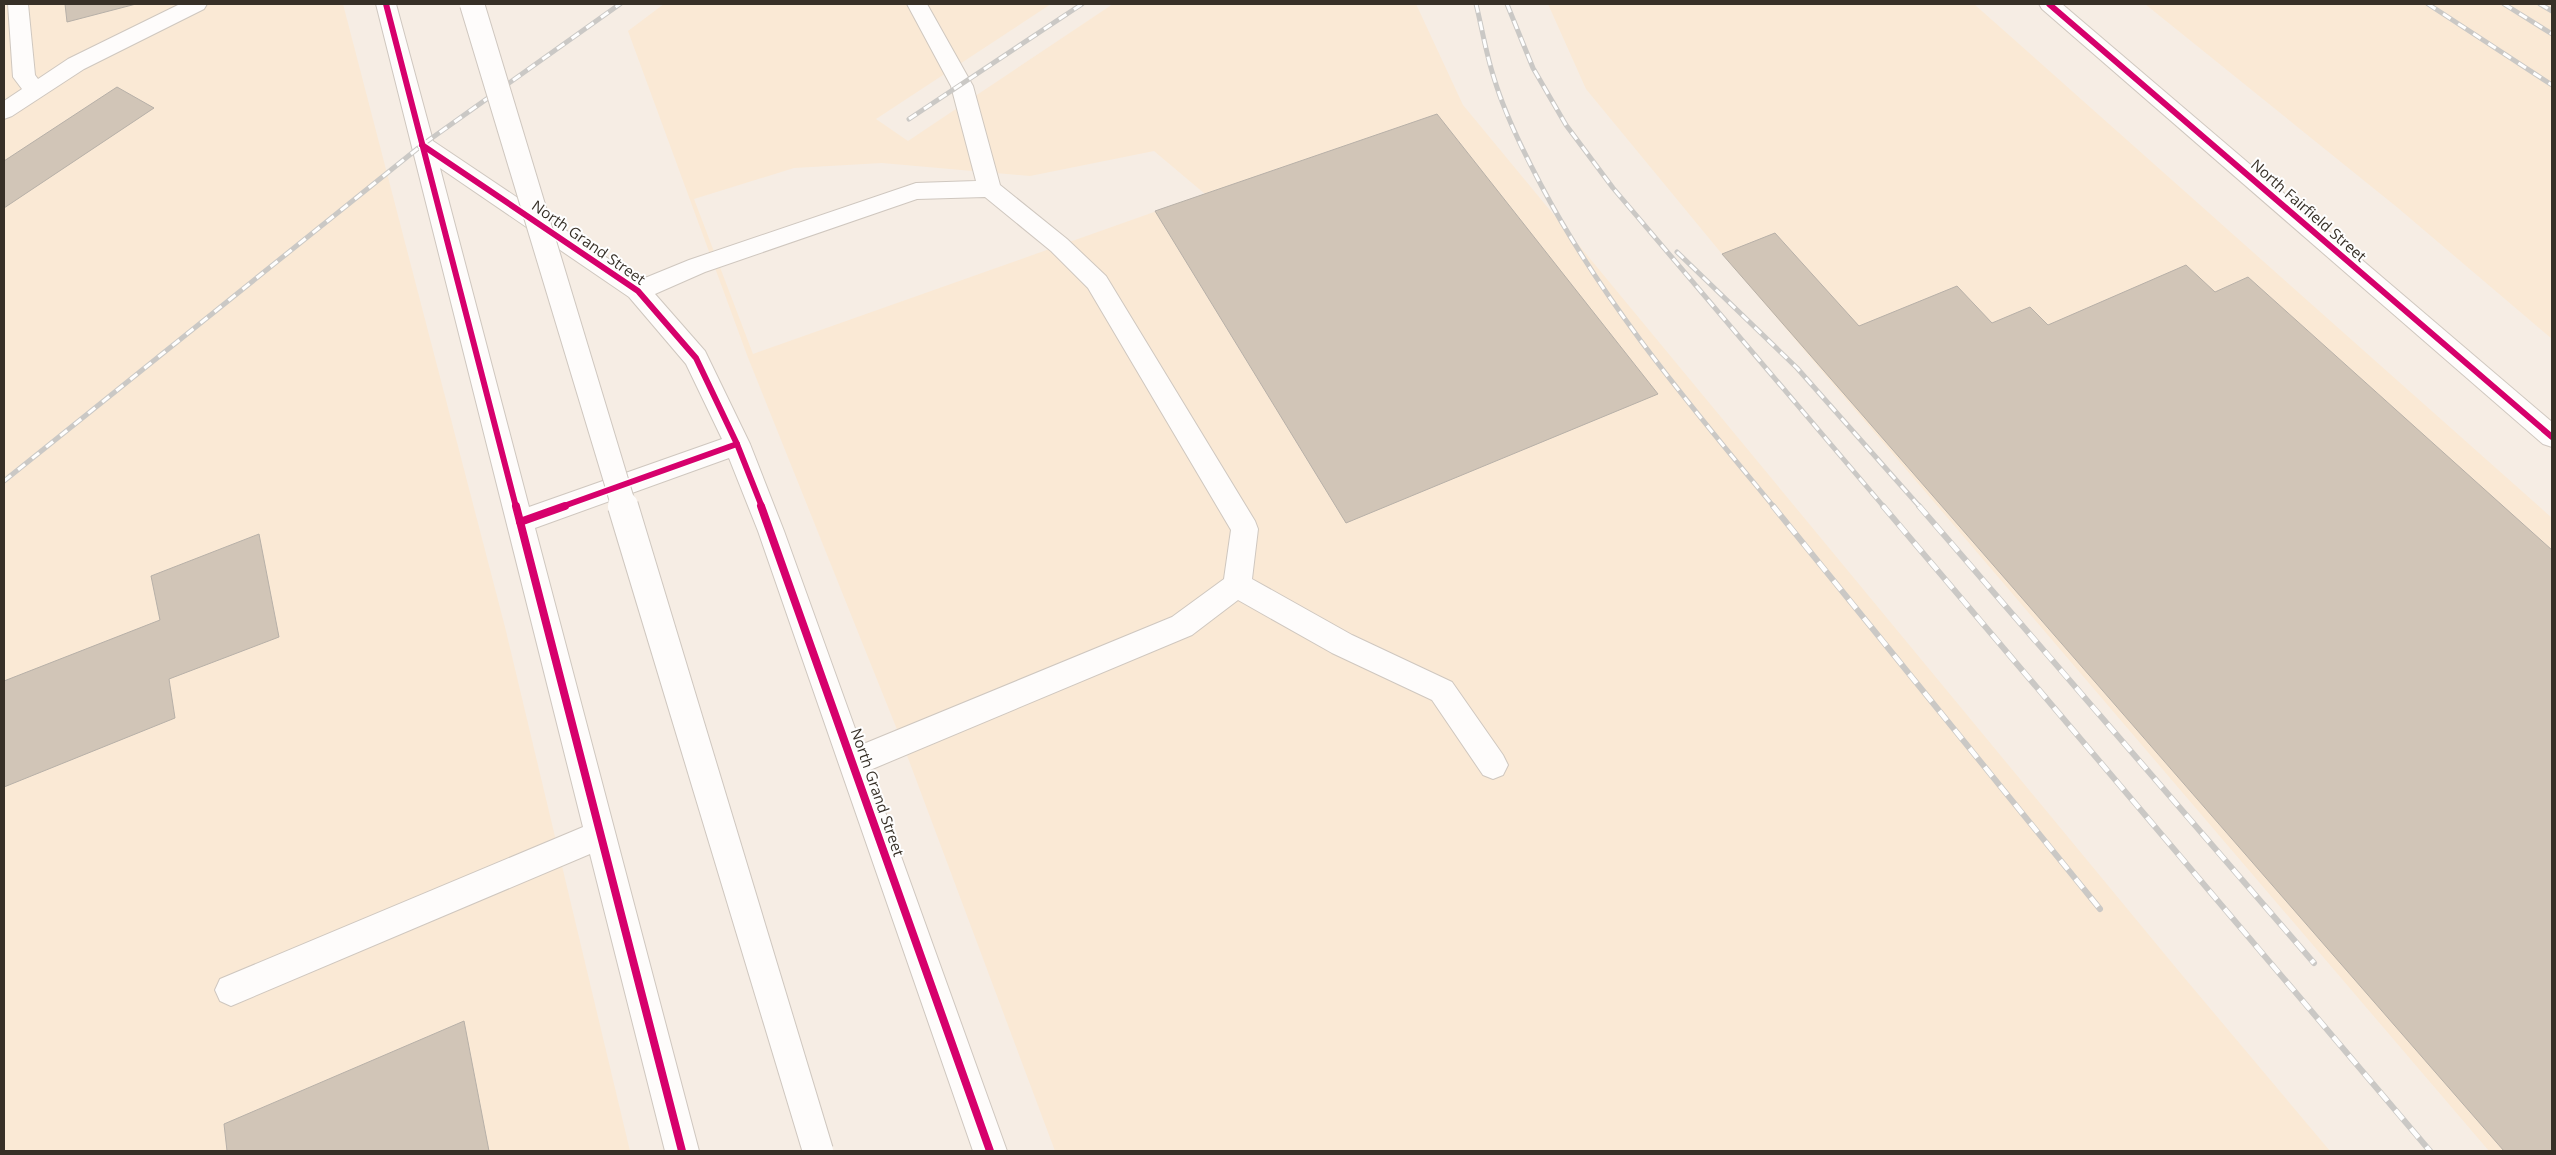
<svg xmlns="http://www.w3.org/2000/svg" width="2556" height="1155" viewBox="0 0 2556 1155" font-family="'Open Sans',sans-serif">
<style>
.built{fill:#fae9d5;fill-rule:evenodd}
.building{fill:#d1c5b7;stroke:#b7b0a8}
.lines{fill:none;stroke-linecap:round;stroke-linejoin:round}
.minor-casing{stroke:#cfc7bf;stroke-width:2}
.minor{fill:#fefcfb;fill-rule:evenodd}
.rail-far1-casing{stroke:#cac8c5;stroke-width:5}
.rail-casing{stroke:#cac8c5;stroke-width:6}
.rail-far1{stroke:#fefefe;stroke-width:3;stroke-dasharray:9;stroke-linecap:butt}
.rail{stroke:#fefefe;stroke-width:4.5;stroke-dasharray:12;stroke-linecap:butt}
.major-bridge-far1-casing{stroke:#cfc7bf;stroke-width:26;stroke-linecap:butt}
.major-bridge-casing{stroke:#cfc7bf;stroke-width:32;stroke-linecap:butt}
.major-bridge-far1{stroke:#fefcfb;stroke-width:24}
.major-bridge{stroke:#fefcfb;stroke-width:30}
.cycleway-far1-casing{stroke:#fefefe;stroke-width:9}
.cycleway-casing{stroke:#fefefe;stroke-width:11}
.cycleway-far1{stroke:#d6006c;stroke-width:6}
.cycleway{stroke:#d6006c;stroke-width:8}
.labels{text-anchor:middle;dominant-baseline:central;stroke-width:4;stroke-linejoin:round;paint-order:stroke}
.street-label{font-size:15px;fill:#373027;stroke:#fefefe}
</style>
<rect width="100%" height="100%" fill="#f6ede4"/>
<g class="built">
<polygon points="4,4 343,4 505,627 630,1151 4,1151"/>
<path d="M664 4H1051L876 119 908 141 1113 4H1416L1463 105 2177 969 2330 1151H1055L902 742 747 355 628 31ZM1154 151 1205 194 753 354 694 199 794 168 882 163 1030 176Z"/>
<polygon points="1548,4 1974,4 2552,518 2552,1151 2489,1151 1722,254 1586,89"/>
<polygon points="2145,4 2552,4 2552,339 2398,208"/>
</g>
<g class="building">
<polygon points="65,4 136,4 67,22"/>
<polygon points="117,87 154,108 4,208 4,161"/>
<polygon points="1437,114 1658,394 1346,523 1155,211"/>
<polygon points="1775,233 1859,326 1957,286 1992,323 2030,307 2048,325 2186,265 2215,292 2248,277 2552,550 2552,1151 2504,1151 1722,254"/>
<polygon points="259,534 279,637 169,679 175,718 4,787 4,681 160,620 151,576"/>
<polygon points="464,1021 489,1151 227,1151 224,1124"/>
</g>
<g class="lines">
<g class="minor-casing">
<g id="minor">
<polygon points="8,4 28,4 35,75 38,79 68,59 180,4 207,4 204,9 84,69 12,116 4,119 4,101 22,89 13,77"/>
<path d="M376 4H396L433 141 640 280 689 260 916 183 976 181 951 86 907 4H927L973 86 1000 185 1067 239 1106 276 1255 521 1258 529 1252 579 1352 635 1452 682 1503 755 1508 765 1503 775 1493 779 1483 775 1432 700 1332 653 1238 600 1192 635 870 770 1007 1151H973L758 531 729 458 535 528 699 1151H665L590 854 231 1006 220 1001 215 990 220 979 583 827ZM440 168 629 297 686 364 722 439 529 507ZM985 197 1051 251 1088 288 1231 530 1224 579 1172 617 861 745 784 531 750 444 705 351 655 294 705 272 917 199Z"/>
<polygon points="2039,4 2062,4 2552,422 2552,447 2543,444 2042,9"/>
</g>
</g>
<use href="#minor" class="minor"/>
<g class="rail-far1-casing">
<g id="rail-far1">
<path d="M1476 4C1482 28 1486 54 1494 78 1505 115 1523 151 1541 185 1603 303 1690 405 1774 507"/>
<polyline points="1507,4 1533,68 1566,125 1613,188 1884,507"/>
<polyline points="2428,4 2552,85"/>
<polyline points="2504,4 2552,34"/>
<polyline points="2540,4 2552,11"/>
<polyline points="909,119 1082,4"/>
<polyline points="1677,252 1797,368 1920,507"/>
<polyline points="4,481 422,145 620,4"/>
</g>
</g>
<g class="rail-casing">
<g id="rail">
<polyline points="1773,506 2100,909"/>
<polyline points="1883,506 2430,1151"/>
<polyline points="1919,506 2314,963"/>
</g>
</g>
<use href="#rail-far1" class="rail-far1"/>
<use href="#rail" class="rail"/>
<g class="major-bridge-far1-casing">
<polyline id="major-bridge-far1" points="472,4 624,507"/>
</g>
<g class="major-bridge-casing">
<polyline id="major-bridge" points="623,506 818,1151"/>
</g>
<use href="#major-bridge-far1" class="major-bridge-far1"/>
<use href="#major-bridge" class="major-bridge"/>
<g class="cycleway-far1-casing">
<g id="cycleway-far1">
<polyline points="386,4 516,507"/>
<polyline points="2049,4 2552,437"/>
<polyline points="422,145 638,291 696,358 737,444 762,507"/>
<polyline points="561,507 737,444"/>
</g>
</g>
<g class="cycleway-casing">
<g id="cycleway">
<polyline points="516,506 682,1151"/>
<polyline points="761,506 990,1151"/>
<polyline points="520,522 565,506"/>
</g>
</g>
<use href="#cycleway-far1" class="cycleway-far1"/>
<use href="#cycleway" class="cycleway"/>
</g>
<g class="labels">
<g class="street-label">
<text transform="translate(2309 210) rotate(41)">North Fairfield Street</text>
<text transform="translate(589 242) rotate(35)">North Grand Street</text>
<text transform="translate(878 792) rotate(71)">North Grand Street</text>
</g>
</g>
<rect width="2556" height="1155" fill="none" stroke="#373027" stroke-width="10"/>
</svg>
